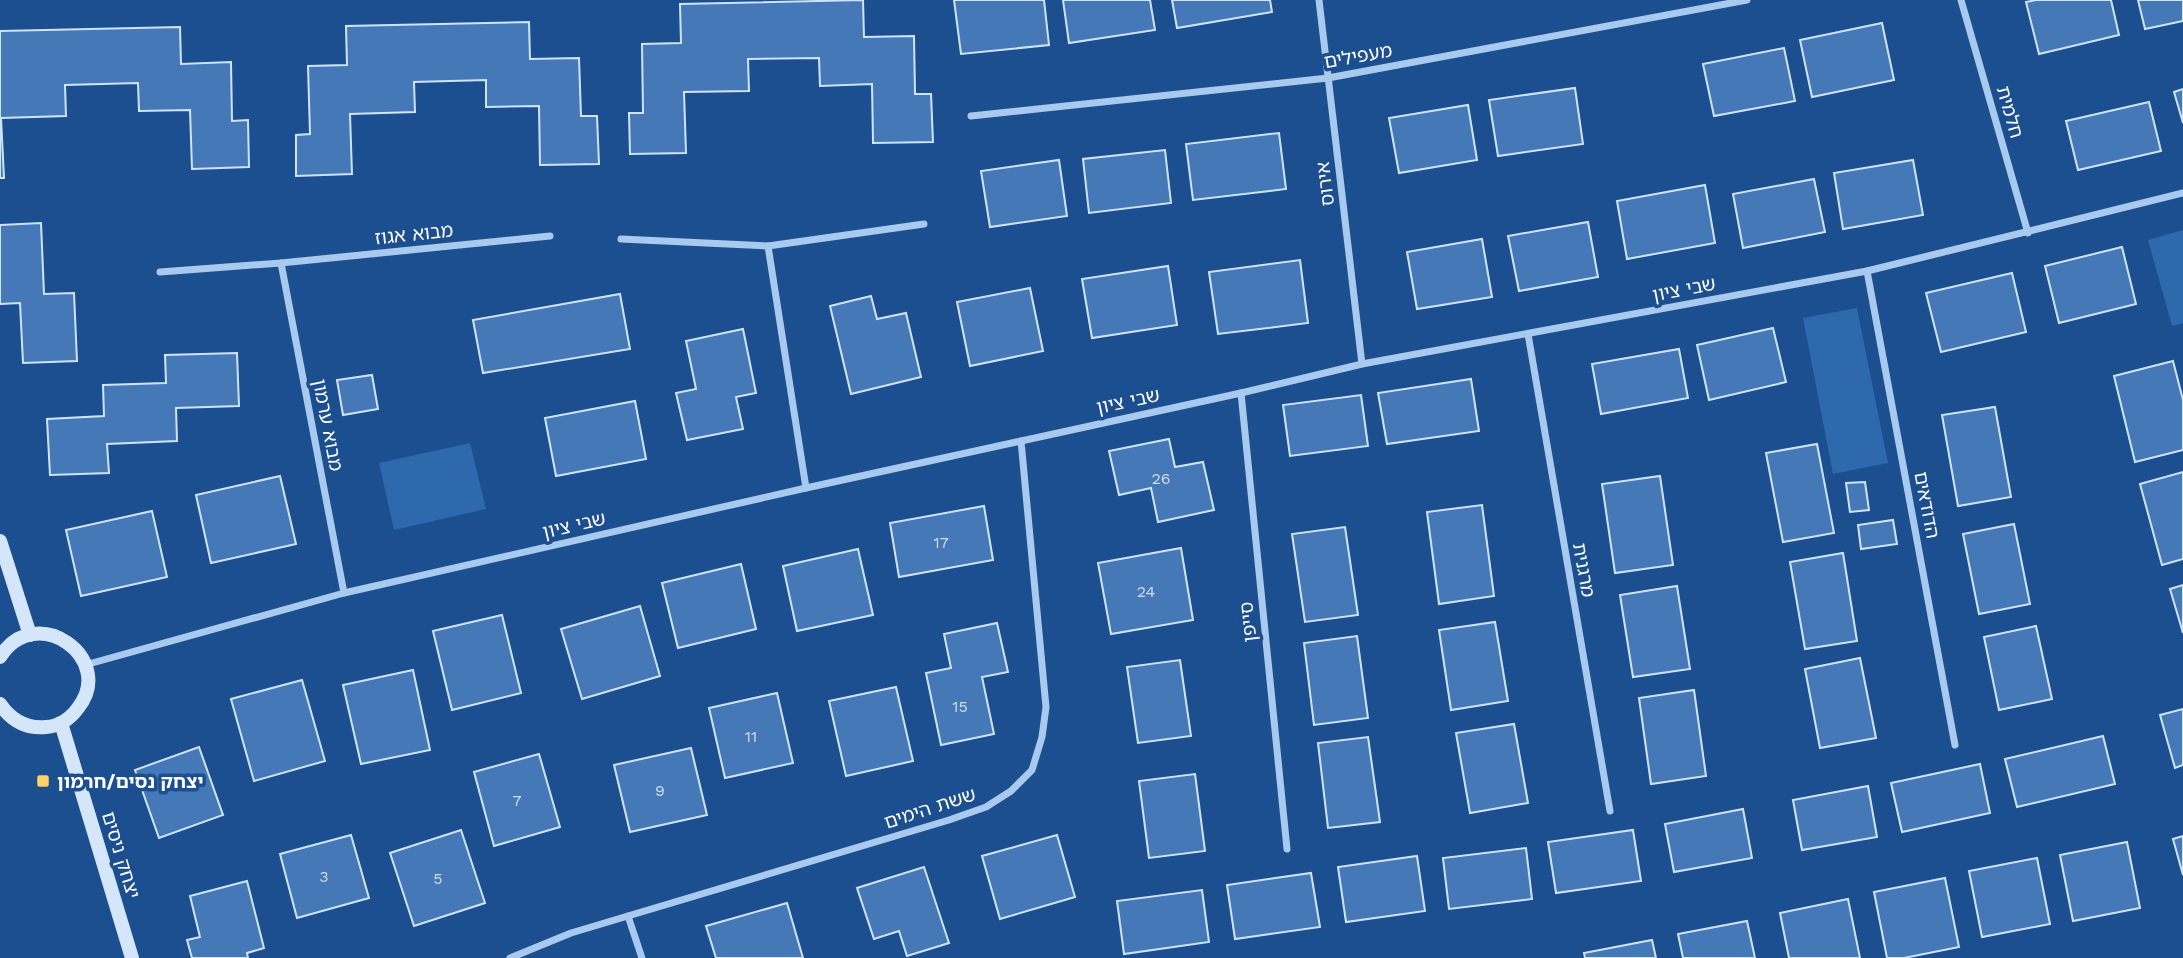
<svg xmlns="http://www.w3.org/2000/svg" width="2183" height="958" viewBox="0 0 2183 958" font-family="'Work Sans','Noto Sans Hebrew',sans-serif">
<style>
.green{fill:#2e69ad}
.building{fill:#4478b7;stroke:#cfe3fa;stroke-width:2}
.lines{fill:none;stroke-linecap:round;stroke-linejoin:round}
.street{stroke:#a9c9ee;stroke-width:7}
.secondary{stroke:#d6e6fa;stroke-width:14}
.poi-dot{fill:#ffd166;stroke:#1b4f8f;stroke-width:2.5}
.labels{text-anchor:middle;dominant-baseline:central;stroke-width:7;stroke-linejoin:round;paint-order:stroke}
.number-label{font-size:16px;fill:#d0dded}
.street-label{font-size:19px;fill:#fff;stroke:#1b4f8f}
.poi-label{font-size:19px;font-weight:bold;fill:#fff;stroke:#1b4f8f;text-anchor:start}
</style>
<rect width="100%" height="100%" fill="#1b4f8f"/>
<g class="green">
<polygon points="2183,230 2183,323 2172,326 2148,240"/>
<polygon points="1857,308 1888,463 1833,474 1803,318"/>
<polygon points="470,443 486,509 394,530 379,463"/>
</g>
<g class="building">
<polygon points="863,0 864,37 914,36 915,94 931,94 933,142 873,143 872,84 820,86 819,58 748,59 749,91 684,92 686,153 630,154 629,113 643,113 642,44 681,43 680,4"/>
<polygon points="954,0 1044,0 1049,45 961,54"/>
<polygon points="1063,0 1150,0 1155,30 1069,43"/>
<polygon points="1172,0 1270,0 1272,12 1177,28"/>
<polygon points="2036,0 2111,0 2119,35 2039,54 2026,2"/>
<polygon points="2138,0 2183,0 2183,21 2145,29"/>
<polygon points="529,22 530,59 579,58 581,116 597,116 599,164 540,165 539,106 486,107 486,80 414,82 415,112 350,114 352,174 296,176 296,135 310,134 308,66 347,65 346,26"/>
<polygon points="1882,23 1894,80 1812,97 1800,40"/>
<polygon points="180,27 181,64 231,62 232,121 248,120 249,167 192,169 190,110 139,111 138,83 65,85 66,116 1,118 4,178 0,178 0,31"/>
<polygon points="1784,48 1795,101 1714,116 1703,64"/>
<polygon points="1575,88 1583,144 1498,156 1489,100"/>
<polygon points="2183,89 2183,123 2174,92"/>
<polygon points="2149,102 2161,151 2078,170 2066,121"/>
<polygon points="1468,105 1477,160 1399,173 1389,118"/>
<polygon points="1279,133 1286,189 1193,200 1186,144"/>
<polygon points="1165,150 1171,203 1089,213 1083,159"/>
<polygon points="1059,160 1067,216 990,227 981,171"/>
<polygon points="1913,160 1923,215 1843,229 1834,173"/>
<polygon points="1814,179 1825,232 1743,248 1733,194"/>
<polygon points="1705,185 1715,243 1627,259 1617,201"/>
<polygon points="1588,222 1598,277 1519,291 1508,236"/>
<polygon points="41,223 44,294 74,293 77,361 23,363 20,303 0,304 0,225"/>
<polygon points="1482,239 1492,297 1417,309 1407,252"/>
<polygon points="2122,247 2136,304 2059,323 2045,266"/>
<polygon points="1300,260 1308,323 1218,334 1209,272"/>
<polygon points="1168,266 1177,325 1092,338 1082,279"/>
<polygon points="2012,273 2026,332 1941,352 1926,293"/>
<polygon points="1030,288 1043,351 970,366 957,302"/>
<polygon points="620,294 630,349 483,373 473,320"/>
<polygon points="871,296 877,319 906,313 921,377 851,394 830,306"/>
<polygon points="1773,328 1786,382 1709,400 1697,345"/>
<polygon points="743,329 756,393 736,397 743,429 687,440 676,393 696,389 686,341"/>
<polygon points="1679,349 1688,398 1601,414 1592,364"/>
<polygon points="237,353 239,406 176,408 177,441 107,444 109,473 50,475 47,419 104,416 103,385 166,383 165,355"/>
<polygon points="2173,361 2183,400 2183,450 2135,462 2114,376"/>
<polygon points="372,375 378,409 343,415 337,380"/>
<polygon points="1471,379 1479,431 1387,444 1378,393"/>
<polygon points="1361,395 1368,446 1290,456 1283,405"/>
<polygon points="635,401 646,459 556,476 545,418"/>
<polygon points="1995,407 2011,497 1958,506 1942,415"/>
<polygon points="1169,439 1175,467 1203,462 1214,510 1158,522 1151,488 1119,495 1109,451"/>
<polygon points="1817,444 1834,533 1783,542 1766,453"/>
<polygon points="2183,472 2183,559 2162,565 2140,484"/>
<polygon points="280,476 296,544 211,563 196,495"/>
<polygon points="1660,476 1673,565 1615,573 1602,484"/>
<polygon points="1865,482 1869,510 1850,512 1846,483"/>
<polygon points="1482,505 1494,596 1439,604 1427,512"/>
<polygon points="984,506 993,560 899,577 890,523"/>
<polygon points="152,511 167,577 81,596 66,530"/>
<polygon points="1893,520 1897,544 1861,549 1858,525"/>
<polygon points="2014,524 2030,604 1979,614 1963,534"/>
<polygon points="1345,527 1358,615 1305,622 1292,534"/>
<polygon points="1181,548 1193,620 1111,634 1098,563"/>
<polygon points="858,549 873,615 797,631 783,566"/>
<polygon points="1843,553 1857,641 1805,649 1790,562"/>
<polygon points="741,564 756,629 678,648 662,583"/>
<polygon points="2183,585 2183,633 2170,589"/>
<polygon points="1677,586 1690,669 1633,677 1620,595"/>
<polygon points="640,606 660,676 582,699 561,629"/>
<polygon points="502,615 521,693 452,710 433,631"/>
<polygon points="1495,622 1508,701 1451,710 1439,630"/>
<polygon points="997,623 1008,672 982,677 994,734 941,745 926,673 951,668 944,634"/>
<polygon points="2036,626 2052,699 1999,710 1984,637"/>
<polygon points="1357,636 1368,718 1314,725 1304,643"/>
<polygon points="1860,658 1876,738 1820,748 1805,669"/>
<polygon points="1180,660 1191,736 1138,743 1127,667"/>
<polygon points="413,670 430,750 361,764 343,685"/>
<polygon points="302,680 325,761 254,781 231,699"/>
<polygon points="896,687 913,761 846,776 829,701"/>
<polygon points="1694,690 1706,776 1651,784 1639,698"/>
<polygon points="777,693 793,763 725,778 709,708"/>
<polygon points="2183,709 2183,765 2175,768 2160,715"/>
<polygon points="1514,724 1528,803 1470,813 1456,733"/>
<polygon points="2103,736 2115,784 2017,807 2005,759"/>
<polygon points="1368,737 1380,822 1328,828 1318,743"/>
<polygon points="199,747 223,815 159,838 135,770"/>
<polygon points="691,748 707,815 630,832 614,765"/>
<polygon points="539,754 560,827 494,846 474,772"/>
<polygon points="1980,764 1990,813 1902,832 1891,783"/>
<polygon points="1195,774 1205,851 1149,858 1139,781"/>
<polygon points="1868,786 1877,837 1802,850 1793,800"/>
<polygon points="1743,809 1752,858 1674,872 1665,824"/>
<polygon points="461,830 485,903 414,926 390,853"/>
<polygon points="1633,830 1641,881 1556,893 1548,842"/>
<polygon points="351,835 369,898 297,918 280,854"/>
<polygon points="1057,835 1075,897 1000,919 982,856"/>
<polygon points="2183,836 2183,875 2173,839"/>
<polygon points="2127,842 2140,908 2073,921 2060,855"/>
<polygon points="1526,848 1532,899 1449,909 1443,858"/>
<polygon points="1417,856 1425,911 1346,922 1338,867"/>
<polygon points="2037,858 2050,924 1982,937 1969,871"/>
<polygon points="924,867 949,943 907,956 899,931 874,939 857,888"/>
<polygon points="1311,873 1320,927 1235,939 1227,885"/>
<polygon points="1945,878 1959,947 1904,958 1887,958 1874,892"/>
<polygon points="247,881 264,948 247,953 248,958 192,958 187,940 200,937 190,896"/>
<polygon points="1202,890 1209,942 1124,954 1117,901"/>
<polygon points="1848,899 1860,958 1789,958 1780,913"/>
<polygon points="787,903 803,958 716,958 706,926"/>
<polygon points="1747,921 1755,958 1683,958 1678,934"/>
<polygon points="1652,940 1656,958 1585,958 1584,953"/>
</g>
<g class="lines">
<g class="street">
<polyline points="1319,0 1362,364"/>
<polyline points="1961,0 2028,233"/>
<polyline points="971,116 1328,78 1747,0"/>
<polyline points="621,239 768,246 924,224"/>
<polyline points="768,246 806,488"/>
<polyline points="281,263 344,593"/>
<polyline points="1867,271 1955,745"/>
<polyline points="160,272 281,263 550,236"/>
<polyline points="1528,334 1610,811"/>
<polyline points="1241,393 1287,849"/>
<polyline points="85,665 344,593 806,488 1241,393 1362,364 1867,271 2183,193"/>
<polyline points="628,916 642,958"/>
<polyline points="510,958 571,933 949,820 986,807 1011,791 1032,770 1042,737 1046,707 1021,441"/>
</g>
<g class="secondary">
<polyline points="0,541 30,635"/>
<path d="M0 657C36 600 117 659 78 708 70 719 60 726 46 727 26 729 11 720 0 704"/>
<polyline points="61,723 132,958"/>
</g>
</g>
<rect class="poi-dot" x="36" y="774" width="14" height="14" rx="3.5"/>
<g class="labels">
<g class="number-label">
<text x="1161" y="478">26</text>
<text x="941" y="542">17</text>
<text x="1146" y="591">24</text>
<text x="960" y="706">15</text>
<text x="751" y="736">11</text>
<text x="660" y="790">9</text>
<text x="517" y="800">7</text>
<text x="324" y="876">3</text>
<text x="438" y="878">5</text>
</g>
<g class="street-label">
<text transform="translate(1358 56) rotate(-10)">מעפילים</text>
<text transform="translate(2010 112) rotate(74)">חלמית</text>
<text transform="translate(1325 184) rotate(-97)">אירוס</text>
<text transform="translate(414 234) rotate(-6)">מבוא אגוז</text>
<text transform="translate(1684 289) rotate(-11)">שבי ציון</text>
<text transform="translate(1128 401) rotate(-12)">שבי ציון</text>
<text transform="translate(328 425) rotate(79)">מבוא ערמון</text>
<text transform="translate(1927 505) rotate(79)">הדודאים</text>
<text transform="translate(574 525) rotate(-13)">שבי ציון</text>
<text transform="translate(1584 570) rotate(80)">מרגנית</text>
<text transform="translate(1248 622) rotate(-96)">סייפן</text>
<text transform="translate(930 808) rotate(-18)">ששת הימים</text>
<text transform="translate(121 855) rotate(73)">יצחק ניסים</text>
</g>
<g class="poi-label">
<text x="57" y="781">יצחק נסים/חרמון</text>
</g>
</g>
</svg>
